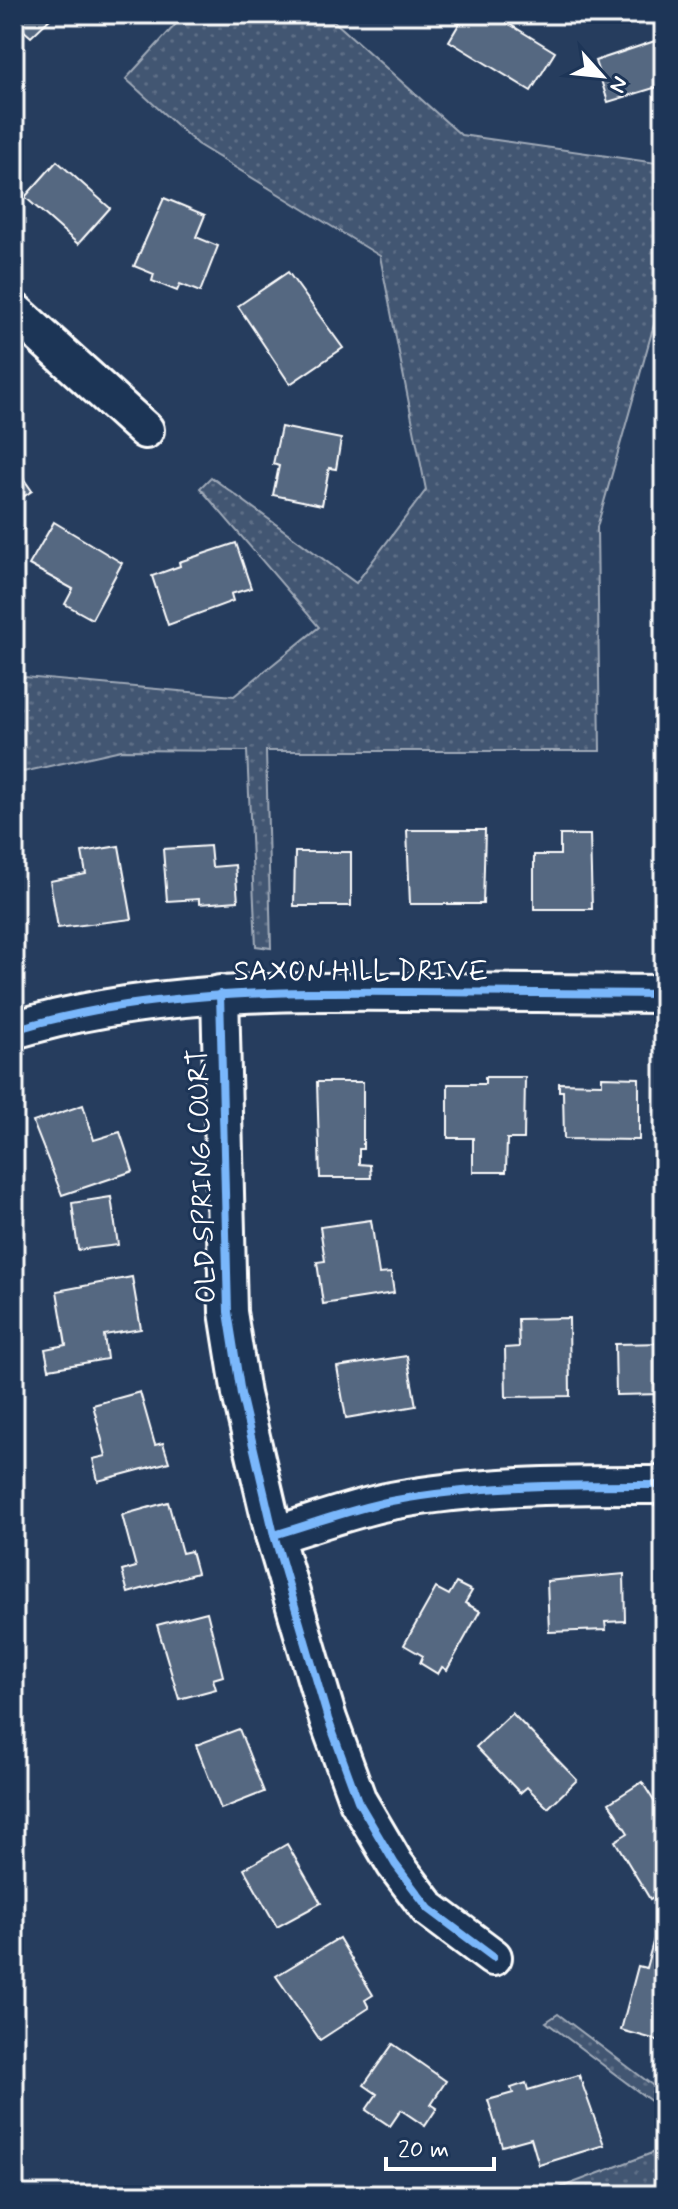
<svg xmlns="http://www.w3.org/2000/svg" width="678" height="2209" viewBox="0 0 678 2209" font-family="Mynerve,sans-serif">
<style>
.grass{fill:url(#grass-dots);stroke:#a0aab8;stroke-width:2}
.building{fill:#556781;stroke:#fff;stroke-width:2}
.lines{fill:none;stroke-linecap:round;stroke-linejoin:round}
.minor-casing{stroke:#fff;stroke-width:42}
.minor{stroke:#1d3557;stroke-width:36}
.cycleway-casing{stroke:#1d3557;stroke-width:13}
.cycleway{stroke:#7ab7fb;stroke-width:8}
.labels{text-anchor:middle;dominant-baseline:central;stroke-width:6;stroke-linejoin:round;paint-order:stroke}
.street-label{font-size:28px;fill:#fff;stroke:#1d3557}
</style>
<defs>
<pattern id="grass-dots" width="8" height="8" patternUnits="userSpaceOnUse" patternTransform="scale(2)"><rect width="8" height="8" fill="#425672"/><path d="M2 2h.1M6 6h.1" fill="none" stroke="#5e6f87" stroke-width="1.8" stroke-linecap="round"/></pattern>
</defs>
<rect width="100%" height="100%" fill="#263d5e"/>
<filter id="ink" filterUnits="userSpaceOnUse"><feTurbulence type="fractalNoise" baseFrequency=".0125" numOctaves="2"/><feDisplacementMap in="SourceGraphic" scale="16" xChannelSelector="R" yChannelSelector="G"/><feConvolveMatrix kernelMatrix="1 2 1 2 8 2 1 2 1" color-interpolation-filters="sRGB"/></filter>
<g filter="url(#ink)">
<g class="grass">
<polygon points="185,14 326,14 461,135 664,164 664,289 597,527 600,751 266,751 271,948 256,946 247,751 121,750 14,774 14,676 234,696 319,627 200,488 211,477 356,583 426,490 380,256 197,144 126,79"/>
<polygon points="558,2014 664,2094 664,2111 546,2022"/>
<polygon points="664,2143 664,2195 541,2195 652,2153"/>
</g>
<g class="building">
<polygon points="14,14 55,14 31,37 14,22"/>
<polygon points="465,14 485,14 495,21 498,17 555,52 531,91 449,41"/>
<polygon points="664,38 664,85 608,102 595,61"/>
<polygon points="57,161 110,208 78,244 25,197"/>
<polygon points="164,198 205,215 196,237 218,246 200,292 180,284 177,291 152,281 154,274 134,266"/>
<polygon points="288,272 343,348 290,384 238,306"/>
<polygon points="281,427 341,439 336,469 329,468 322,505 273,495 279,466 273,464"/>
<polygon points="14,465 32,491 14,503"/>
<polygon points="54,522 122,563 92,619 65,604 73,589 29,565"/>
<polygon points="236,543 251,588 231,594 233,601 168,625 152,576 180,566 179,562"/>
<polygon points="407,830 485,830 483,904 410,904"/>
<polygon points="560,835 590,835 592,909 534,909 534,855 560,855"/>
<polygon points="119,846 132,919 58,928 50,881 86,874 82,852"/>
<polygon points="210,846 212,867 235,865 238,901 199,904 199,899 167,901 163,849"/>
<polygon points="295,852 351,852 351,906 294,906"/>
<polygon points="485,1077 525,1077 524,1139 507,1139 506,1172 473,1172 473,1138 448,1138 448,1084 485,1084"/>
<polygon points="602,1077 639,1078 639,1140 564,1139 563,1091 559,1091 559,1083 602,1084"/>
<polygon points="317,1082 363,1082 363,1149 359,1149 359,1164 370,1165 371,1178 320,1178"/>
<polygon points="83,1105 94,1140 120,1132 133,1171 62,1195 33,1122"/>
<polygon points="111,1197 118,1245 78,1250 72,1203"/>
<polygon points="371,1220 379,1274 391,1273 394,1293 323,1304 317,1262 325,1261 320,1227"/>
<polygon points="132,1277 141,1329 104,1335 107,1359 49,1369 45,1349 66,1345 57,1291"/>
<polygon points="569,1318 570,1396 506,1397 505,1348 519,1347 518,1319"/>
<polygon points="664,1343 664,1394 616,1395 615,1344"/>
<polygon points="407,1356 416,1406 346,1418 337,1367"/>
<polygon points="140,1392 155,1445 163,1443 169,1462 98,1481 93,1459 106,1456 93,1405"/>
<polygon points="168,1502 182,1553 191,1551 197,1573 128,1593 122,1571 136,1567 122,1515"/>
<polygon points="624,1574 625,1621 605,1622 606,1630 549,1632 547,1581"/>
<polygon points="456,1583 472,1591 465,1603 480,1611 447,1670 442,1667 438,1674 420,1663 423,1656 404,1645 436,1588 449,1595"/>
<polygon points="207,1612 223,1676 213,1679 216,1689 179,1699 157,1625"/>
<polygon points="512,1713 577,1780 548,1808 527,1787 520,1793 476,1747"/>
<polygon points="239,1729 264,1792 221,1809 196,1745"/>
<polygon points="642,1782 664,1817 664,1890 650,1899 615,1841 628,1833 609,1803"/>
<polygon points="287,1844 321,1903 277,1927 244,1869"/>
<polygon points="655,1935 664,1937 664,2042 621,2030 638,1966 646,1968"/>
<polygon points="339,1938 373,1995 365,2000 369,2008 320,2040 276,1976"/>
<polygon points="393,2044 446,2081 431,2104 437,2108 425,2126 401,2110 390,2126 366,2110 377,2094 364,2085"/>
<polygon points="579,2075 604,2145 539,2165 531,2138 502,2146 488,2100 513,2093 511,2088 526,2083 528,2090"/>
</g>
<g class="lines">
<g class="minor-casing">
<g id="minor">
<polyline points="14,311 145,430"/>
<polyline points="220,994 228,1312 241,1394 274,1535 328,1719 358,1801 395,1864 429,1909 493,1957"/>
<path d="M14 1030C141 991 276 991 407 992 493 993 578 993 664 994"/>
<path d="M274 1535C312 1524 351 1509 391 1501 481 1484 572 1485 664 1485"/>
</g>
</g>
<use href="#minor" class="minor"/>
<g class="cycleway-casing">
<g id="cycleway">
<polyline points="220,994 228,1312 241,1394 274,1535 328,1719 358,1801 395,1864 429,1909 493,1957"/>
<path d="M14 1030C141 991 276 991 407 992 493 993 578 993 664 994"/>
<path d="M274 1535C312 1524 351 1509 391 1501 481 1484 572 1485 664 1485"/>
</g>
</g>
<use href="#cycleway" class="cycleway"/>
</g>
</g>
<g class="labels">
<g class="street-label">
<text x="361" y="972">SAXON HILL DRIVE</text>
<text transform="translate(203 1176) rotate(-92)">OLD SPRING COURT</text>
</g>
</g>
<rect width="678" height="2209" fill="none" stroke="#1d3557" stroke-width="48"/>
<rect x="24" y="24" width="630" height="2161" fill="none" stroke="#fff" stroke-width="3" filter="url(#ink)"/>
<g transform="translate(602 76) rotate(117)" stroke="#1d3557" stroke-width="6" paint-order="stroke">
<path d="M0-6L14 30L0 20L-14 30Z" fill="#ffffff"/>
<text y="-12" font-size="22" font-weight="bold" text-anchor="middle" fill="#ffffff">N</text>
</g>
<path d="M386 2157v12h108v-12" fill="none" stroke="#ffffff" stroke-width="4"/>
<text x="398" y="2157" font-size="24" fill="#ffffff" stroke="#1d3557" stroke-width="6" paint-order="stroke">20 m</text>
</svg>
